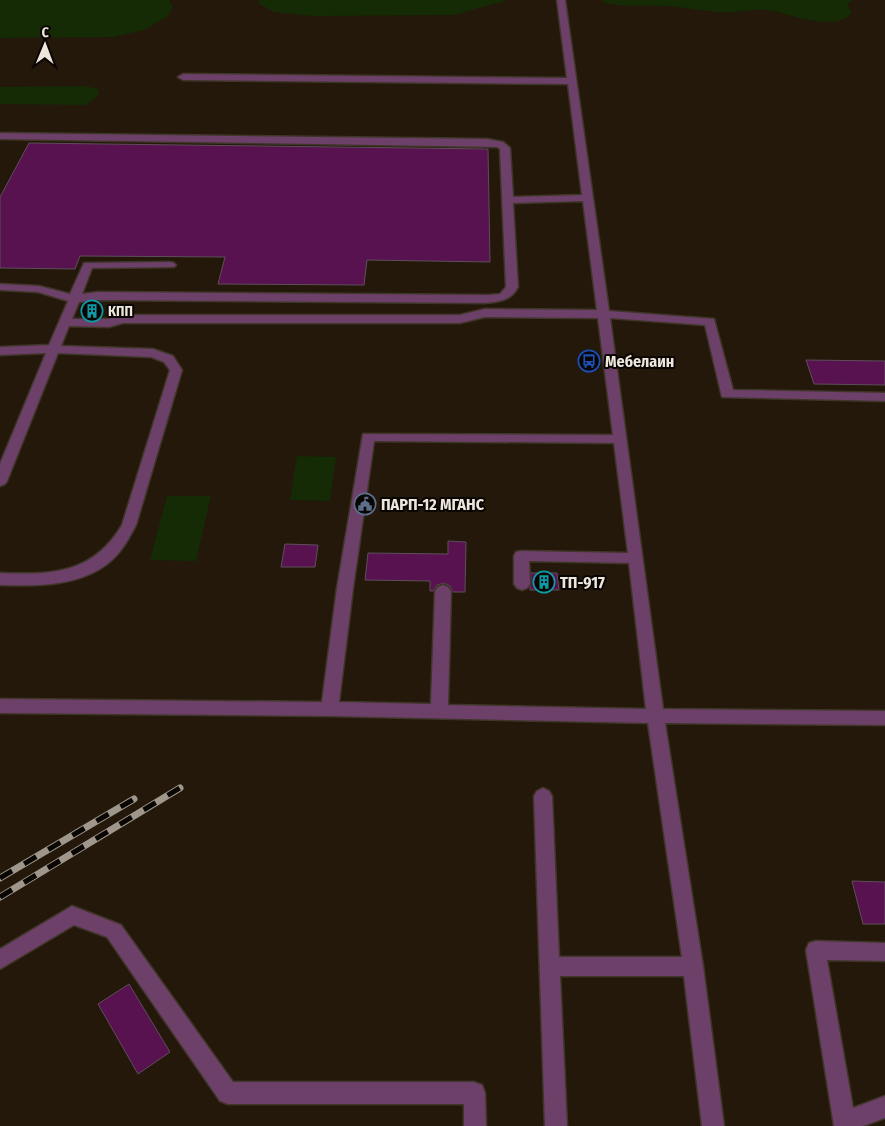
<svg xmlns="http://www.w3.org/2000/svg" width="885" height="1126" viewBox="0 0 885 1126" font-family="'Fira Sans Condensed',sans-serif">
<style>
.green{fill:#142b06}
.building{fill:#581250;stroke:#5e4e5b}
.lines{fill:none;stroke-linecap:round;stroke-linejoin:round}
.minor-casing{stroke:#3f3528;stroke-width:3}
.minor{fill:#6c4068;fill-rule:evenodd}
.rail-casing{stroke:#a0978c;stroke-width:7}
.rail{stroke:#090502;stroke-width:5;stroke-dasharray:14;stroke-linecap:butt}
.labels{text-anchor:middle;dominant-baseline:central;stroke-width:4;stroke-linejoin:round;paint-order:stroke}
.far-poi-label{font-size:14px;font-weight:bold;fill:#eee6dd;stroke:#090502;text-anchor:start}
.poi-label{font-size:16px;font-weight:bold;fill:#eee6dd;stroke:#090502;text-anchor:start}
</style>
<rect width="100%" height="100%" fill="#23180a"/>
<g class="green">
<polygon points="0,0 169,0 173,7 168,16 144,30 113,37 0,38"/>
<polygon points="259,0 508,0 454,15 314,16 275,12 259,4"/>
<path d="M603 0H853L847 5 852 13C841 25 825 22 810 20 795 18 780 11 765 10 753 9 743 12 731 12 713 13 696 9 678 7 654 4 629 8 605 3Z"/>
<polygon points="87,86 99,90 98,96 85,105 0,104 0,87"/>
<polygon points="297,456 336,457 330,501 290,500"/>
<polygon points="167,496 211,496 196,561 150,560"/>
</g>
<g class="building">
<polygon points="29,143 488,149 490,262 367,260 364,285 218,284 225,257 80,256 75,269 0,268 0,197"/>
<polygon points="806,360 885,361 885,385 814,384"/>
<polygon points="448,541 466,542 465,592 453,592 450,586 444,583 437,585 433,591 430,591 430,581 365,580 368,553 448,554"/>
<polygon points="285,544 318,545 315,567 281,567"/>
<polygon points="531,573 557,573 559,590 530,590"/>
<polygon points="852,881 885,882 885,924 863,924"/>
<polygon points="129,984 170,1052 138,1074 98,1004"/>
</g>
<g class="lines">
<g class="minor-casing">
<g id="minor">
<path d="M557 0H565L609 311 714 319 733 390 885 393V401L722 397 705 325 610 318 663 709 885 711V725L665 723 703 966 724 1126H702L684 976H560L567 1126H545L534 796 537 791 543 788 549 791 552 796 559 957H682L648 723 330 716 0 713V699L322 702 337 588 363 434 613 435 598 318 485 317 460 323H123L109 327 69 326 61 346 153 349 173 356 182 370 136 525C129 538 123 550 112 560 82 587 37 586 0 585V573C52 575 93 574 122 525L170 370 164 362 151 357 58 353 7 481 5 484 0 486V464L46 353 0 355V347L49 345 68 301 38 292 0 290V284L39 286 70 294 84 263 170 262 174 263 176 265 174 267 92 268 82 294 98 292 488 295 500 294 506 287 500 149 497 147 0 139V133L487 139 503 142 510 148 513 197 582 195 568 84 183 80 178 77 183 74 567 78ZM583 201 597 310 485 309 460 315H122L108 319H72L79 302 98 300 484 303C498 302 511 301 518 287L513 203ZM374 441 614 443 628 553 521 551 516 552 514 556V584L517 588 522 590 527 588 530 584 529 561 629 563 646 709 448 705 451 591 448 587 443 585 438 587 435 591 431 704 339 702 353 588Z"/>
<polygon points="72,906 121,925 233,1082 474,1082 482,1085 485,1093 486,1126 464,1126 464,1104 228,1104 220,1101 107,937 74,925 0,969 0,949"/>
<polygon points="816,941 885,943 885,961 827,960 853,1108 885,1096 885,1118 863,1126 834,1126 806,950 809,943"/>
</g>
</g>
<use href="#minor" class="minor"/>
<g class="rail-casing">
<g id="rail">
<polyline points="0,878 134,799"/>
<polyline points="0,897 180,788"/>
</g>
</g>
<use href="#rail" class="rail"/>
</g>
<defs>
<g id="building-ring" transform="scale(1.125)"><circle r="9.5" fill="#090502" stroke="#0f9aa8" stroke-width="1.5"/><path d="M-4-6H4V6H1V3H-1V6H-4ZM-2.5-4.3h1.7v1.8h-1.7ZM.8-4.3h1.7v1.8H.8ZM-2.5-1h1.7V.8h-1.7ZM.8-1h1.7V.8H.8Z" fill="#0f9aa8"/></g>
<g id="bus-ring" transform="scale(1.125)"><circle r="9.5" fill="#090502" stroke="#1a4fb4" stroke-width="1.5"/><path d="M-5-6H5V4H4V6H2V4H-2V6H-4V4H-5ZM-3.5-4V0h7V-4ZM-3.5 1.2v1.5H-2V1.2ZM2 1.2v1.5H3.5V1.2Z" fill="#1a4fb4"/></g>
<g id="civic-ring" transform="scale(1.125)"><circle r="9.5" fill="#090502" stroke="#5c6f8a" stroke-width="1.5"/><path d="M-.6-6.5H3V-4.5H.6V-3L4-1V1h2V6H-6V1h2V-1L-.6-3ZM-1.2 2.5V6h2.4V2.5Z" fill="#5c6f8a"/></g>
</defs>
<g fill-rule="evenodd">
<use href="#building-ring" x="92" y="311"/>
<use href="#bus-ring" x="589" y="361"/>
<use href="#civic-ring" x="365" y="504"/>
<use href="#building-ring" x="544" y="582"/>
</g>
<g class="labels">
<g class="far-poi-label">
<text x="108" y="311">КПП</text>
</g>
<g class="poi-label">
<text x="605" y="361">Мебелаин</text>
<text x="381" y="504">ПАРП-12 МГАНС</text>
<text x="560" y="582">ТП-917</text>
</g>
</g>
<g transform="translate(45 45) rotate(1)" stroke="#090502" stroke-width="4" paint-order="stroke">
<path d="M0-4L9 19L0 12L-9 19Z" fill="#eee6dd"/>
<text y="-8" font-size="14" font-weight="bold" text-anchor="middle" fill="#eee6dd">С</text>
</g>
</svg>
